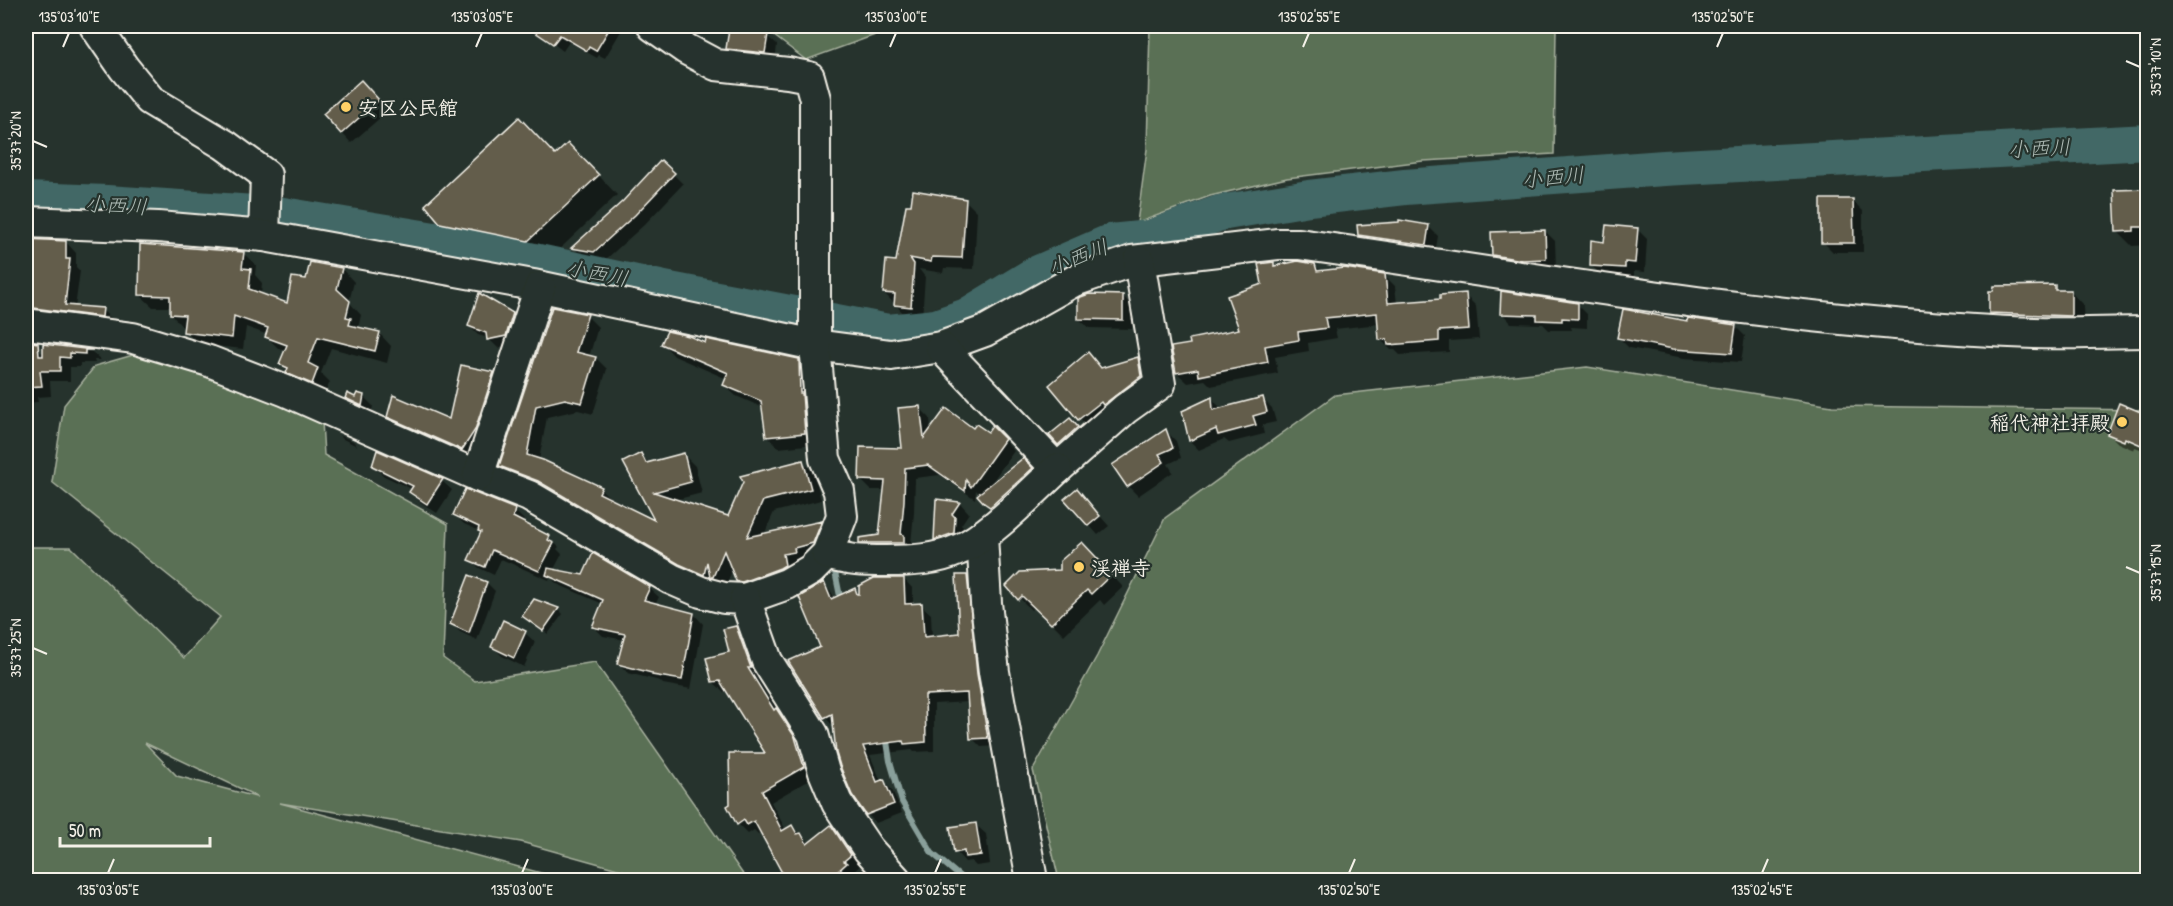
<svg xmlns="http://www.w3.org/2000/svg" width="2173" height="906" viewBox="0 0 2173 906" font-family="'Patrick Hand','Klee One',sans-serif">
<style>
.green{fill:#5a7054;stroke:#a7b09e;stroke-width:1.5;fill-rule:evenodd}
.shadow{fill:#0007}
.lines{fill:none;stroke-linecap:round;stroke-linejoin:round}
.stream{stroke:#899f9a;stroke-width:6}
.river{stroke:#426866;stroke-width:36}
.building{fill:#635d4b;stroke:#f4f1e8;stroke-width:1.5}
.minor-casing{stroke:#f4f1e8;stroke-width:34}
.minor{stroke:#26332d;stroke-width:30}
.ticks{fill:none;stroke:#f4f1e8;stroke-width:2}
.poi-dot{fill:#ffd166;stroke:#26332d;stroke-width:2}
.labels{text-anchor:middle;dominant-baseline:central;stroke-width:4.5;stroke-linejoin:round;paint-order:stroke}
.poi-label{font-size:20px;font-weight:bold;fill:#f4f1e8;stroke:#26332d;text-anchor:start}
.water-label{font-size:21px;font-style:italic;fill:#adbab4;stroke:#26332d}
.neatline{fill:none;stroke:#f4f1e8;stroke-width:2}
.ticks-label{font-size:15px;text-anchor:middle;fill:#f4f1e8}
</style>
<rect width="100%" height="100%" fill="#26332d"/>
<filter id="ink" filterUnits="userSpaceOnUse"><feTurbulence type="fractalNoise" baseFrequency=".0167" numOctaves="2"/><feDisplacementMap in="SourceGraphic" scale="12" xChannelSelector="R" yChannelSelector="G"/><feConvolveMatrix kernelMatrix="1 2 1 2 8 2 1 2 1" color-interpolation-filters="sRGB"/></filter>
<g filter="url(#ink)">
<g class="green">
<polygon points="761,26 892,26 886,31 806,60"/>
<polygon points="1150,26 1559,26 1556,30 1554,154 1423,161 1287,178 1210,196 1137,223 1147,149"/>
<path d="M140 353 206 373 322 421 324 455 448 524 443 658 475 681 595 662 747 880H657L521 842 280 803 567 880H26V547H71L184 658 220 617 52 482 64 405 95 366ZM145 743 256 796V797L177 776Z"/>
<polygon points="1587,367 1832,406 2147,410 2147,880 1059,880 1033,770 1097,656 1165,518 1335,395"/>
</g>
<g class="shadow">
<polygon points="542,26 624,26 605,58 599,55 597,58 569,42 563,51 538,32"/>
<polygon points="767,36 777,45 775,62 738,58 728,48"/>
<polygon points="371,92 388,111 351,143 342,133"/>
<polygon points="556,157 588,164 617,195 548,260 461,242 441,222"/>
<polygon points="661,162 683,184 644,225 604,261 583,257 574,248 624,202"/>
<polygon points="2148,191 2148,245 2132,246 2117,231"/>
<polygon points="965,200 977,212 974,269 944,268 943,273 919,269 925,277 922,318 907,317 884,293 898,263"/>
<polygon points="1853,201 1863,211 1863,252 1833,252 1823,242"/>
<polygon points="1429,227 1438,236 1435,254 1369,245 1360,235"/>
<polygon points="1637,229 1647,239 1645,272 1634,271 1634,278 1601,275 1591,265 1606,243"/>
<polygon points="1545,231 1555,241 1556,268 1503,265 1493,255"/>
<polygon points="26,241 66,242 76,253 76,267 80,271 75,308 102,310 113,320 112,326 26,321"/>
<polygon points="243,253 256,265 255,275 262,283 261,296 288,306 307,281 311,264 342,269 354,282 349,302 361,315 358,328 379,333 391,346 387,363 331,348 321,373 330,382 324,395 300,385 288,372 280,364 286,351 279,349 267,337 268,335 246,327 243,349 197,344 171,314 172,307 153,307 140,295"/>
<polygon points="1273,263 1276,267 1315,265 1321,272 1384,275 1395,286 1397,304 1442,301 1465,295 1476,306 1479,339 1449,341 1449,352 1400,355 1395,350 1391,350 1380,339 1379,324 1335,329 1337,338 1308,343 1309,351 1275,357 1278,373 1211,386 1205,380 1188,383 1177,373 1192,345 1241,330"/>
<polygon points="2054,286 2059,292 2070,291 2083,305 2084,328 2004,326 1991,313"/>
<polygon points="1123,296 1132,306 1132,329 1089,328 1079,319"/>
<polygon points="1577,304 1587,314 1587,328 1571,327 1572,330 1549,330 1543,324 1511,323 1502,313"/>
<polygon points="513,314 522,323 515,344 498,348 488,338 478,335 469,326"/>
<polygon points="587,316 598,327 589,357 596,358 607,369 593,414 578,410 547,417 539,460 601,489 612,500 657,524 641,455 649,463 684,455 695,466 702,493 675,500 729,518 802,461 814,473 821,500 774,512 764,535 821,522 832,533 824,554 749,592 738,580 733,568 725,588 723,587 716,580 715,585 692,574 512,477 501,465"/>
<polygon points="1689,323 1735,326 1745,336 1741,362 1684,358 1629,348 1619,338"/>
<polygon points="663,344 705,345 798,361 810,372 816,444 779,448 767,436 764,408 736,396 724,385 727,379 674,356"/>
<polygon points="44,345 92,352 101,360 94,360 95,363 80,363 80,367 70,367 70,381 50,381 51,396 37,397 38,402 26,403 26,353 44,352"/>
<polygon points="1088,354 1103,369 1137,358 1150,371 1092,432 1051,385"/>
<polygon points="493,373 505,384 474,460 400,428 388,416 451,421"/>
<polygon points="363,396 373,406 371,414 356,408 347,398"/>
<polygon points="1212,399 1222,409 1263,399 1272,408 1276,422 1262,425 1264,434 1229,443 1224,439 1199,450 1190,441 1184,411"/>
<polygon points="919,407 930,418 931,431 973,430 988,434 992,428 1014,451 989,486 1023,460 1041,479 1000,516 976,490 975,499 940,475 915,478 914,513 911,544 914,547 871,553 861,542 881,537 885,490 871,490 861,480 904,449"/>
<polygon points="2148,417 2148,452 2135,447 2134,450 2118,443 2108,433"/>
<polygon points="1070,420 1080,429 1069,454 1051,435"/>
<polygon points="1166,431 1176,441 1181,458 1168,464 1173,472 1138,496 1128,486"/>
<polygon points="339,435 353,441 357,446 343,439"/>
<polygon points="378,452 442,481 452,490 437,513 420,502 411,492 412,489 384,476 374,466"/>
<polygon points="1086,500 1109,526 1098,535 1089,525"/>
<polygon points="937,501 960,503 969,513 961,525 964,528 963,542 945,549 936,539"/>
<polygon points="514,510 524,520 522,523 549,538 559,547 557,549 562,554 553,571 649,588 659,597 655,605 694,614 703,624 691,689 663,684 660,681 628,673 619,664 625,640 603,636 594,627 603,604 557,584 550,577 549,580 501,559 494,575 479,568 470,559 482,532 464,524 455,515"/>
<polygon points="1093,556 1123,587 1104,605 1100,600 1064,635 1035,606 1031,610 1008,586 1062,572"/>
<polygon points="966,576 976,585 997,746 981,747 972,738 969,702 934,704 934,751 914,752 912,750 870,755 881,781 883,781 892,790 902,813 876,823 867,814 835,728 825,717 822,648 823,584 832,593 835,599 855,589 860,595 904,579 913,589 913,605 921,605 931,614 932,638 960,634"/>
<polygon points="487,583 495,591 477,640 460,632 452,624"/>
<polygon points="535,601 558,609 563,614 548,634 529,620"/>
<polygon points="504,622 525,633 535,642 524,667 502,656 493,647"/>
<polygon points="736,628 746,638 760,678 757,678 807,754 814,777 771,802 786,830 792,827 810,843 831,827 841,837 860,866 853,872 856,874 852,878 854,880 788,880 762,832 758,834 754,830 748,834 738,824 768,755 728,691 724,692 713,682 730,653"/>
<polygon points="976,825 986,834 990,864 976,866 971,861 965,862 956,852"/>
</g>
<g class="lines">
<g class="stream">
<polyline points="838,565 835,572 841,601"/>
<polyline points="886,735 890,761 902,802 932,853 964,880"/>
</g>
<polyline class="river" points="26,200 107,203 283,215 440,241 665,289 888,332 936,327 967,316 1036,274 1110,242 1150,238 1220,213 1309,198 1405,187 1664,168 2148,142"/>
</g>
<g class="building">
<polygon points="526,26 611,26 596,51 589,47 587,51 560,35 553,44"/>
<polygon points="729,29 768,34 765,53 726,49"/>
<polygon points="361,80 379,100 341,134 323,114"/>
<polygon points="519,117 555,155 568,143 599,175 528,241 440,223 425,205"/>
<polygon points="661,160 675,173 635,215 594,252 571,248 623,201"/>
<polygon points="2148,189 2148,227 2134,227 2134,231 2116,232 2114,190"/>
<polygon points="913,190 966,199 962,258 932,257 931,262 910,258 914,264 911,307 894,305 895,294 883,293 886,260 896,261 906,205 911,205"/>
<polygon points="1821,199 1853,199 1854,243 1821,243"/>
<polygon points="1399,220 1429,225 1426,245 1358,235 1357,225 1399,222"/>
<polygon points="1606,225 1638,228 1635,263 1625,262 1625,268 1590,266 1591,240 1604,242"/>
<polygon points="1545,230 1546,259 1523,260 1492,255 1491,232"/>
<polygon points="26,239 66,241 66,259 70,259 65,305 103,308 102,317 26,307"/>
<polygon points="140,244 244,252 242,268 251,269 249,289 287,303 292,277 306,279 310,262 342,268 337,289 350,301 346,317 351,318 349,325 380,332 375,351 318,337 308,363 318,368 312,384 286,373 288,368 279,364 287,345 265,337 268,328 234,316 232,338 183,332 185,315 170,314 170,296 139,295"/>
<polygon points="1298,261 1315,264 1317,271 1344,268 1385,274 1388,303 1440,299 1440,295 1466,293 1469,329 1439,331 1439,341 1388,345 1387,339 1379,340 1377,313 1325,318 1327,328 1298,332 1299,340 1265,346 1268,362 1199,376 1198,369 1176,373 1171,347 1190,344 1189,339 1239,329 1227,296 1262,284 1258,264 1274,262 1274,266"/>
<polygon points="2055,285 2055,290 2071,290 2071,316 1989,313 1989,291 1993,291 1994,286"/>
<polygon points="1501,291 1578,303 1578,319 1562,318 1562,321 1537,320 1537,315 1500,314"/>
<polygon points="479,293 513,313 506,336 487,340 486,333 468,326"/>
<polygon points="1089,294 1123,295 1123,320 1078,319 1078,298"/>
<polygon points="552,307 588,314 576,352 596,357 582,403 565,399 536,406 527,455 543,460 602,487 599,493 654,520 623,462 641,453 646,463 684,453 691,482 654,492 728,516 743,482 740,476 803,460 811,489 763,501 747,537 822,521 813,543 794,548 795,552 783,554 785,565 780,568 742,582 736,581 724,551 713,577 710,577 707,562 704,575 679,564 538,481 499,466"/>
<polygon points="1623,309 1687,321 1688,318 1736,325 1732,353 1673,349 1617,338"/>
<polygon points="667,331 689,336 705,343 706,339 799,359 800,393 802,393 805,433 766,437 761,401 723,385 728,373 661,344"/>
<polygon points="26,341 38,343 39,356 43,356 43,344 93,350 85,350 85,354 70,353 70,358 60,357 60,371 40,371 42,386 26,387"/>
<polygon points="1088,352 1101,368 1138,357 1141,376 1103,405 1101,402 1078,420 1049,385"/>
<polygon points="461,365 494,372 475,430 462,450 387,417 393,395 449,419"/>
<polygon points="347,393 355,397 357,393 364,395 362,406 345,398"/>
<polygon points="1212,397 1213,410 1263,397 1267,412 1253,416 1256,425 1218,435 1216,429 1189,441 1182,411"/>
<polygon points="2119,403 2148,415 2148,448 2125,438 2124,441 2107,434"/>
<polygon points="920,406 924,438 946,408 973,428 976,424 988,432 992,426 1005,439 971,487 966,480 965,491 928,465 905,468 904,501 901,534 904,535 904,543 859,543 859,538 879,535 885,481 859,480 860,447 902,448 898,408"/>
<polygon points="1070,418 1078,427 1058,445 1049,435"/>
<polygon points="1166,429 1173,448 1159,454 1164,462 1127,487 1112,465"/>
<polygon points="377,450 443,479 427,504 409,492 413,486 372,466"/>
<polygon points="1023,458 1033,468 990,507 984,503 977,495"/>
<polygon points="1077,488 1100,516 1088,526 1064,499"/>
<polygon points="465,489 515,509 513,517 550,536 548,540 554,543 539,571 492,550 485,567 468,560 481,532 478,531 479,527 453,515"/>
<polygon points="936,499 960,502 952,514 955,517 954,533 934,540"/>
<polygon points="1082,542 1112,574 1091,594 1087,590 1051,624 1022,596 1018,600 1006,586 1020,572 1060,570 1060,561"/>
<polygon points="593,553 650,587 644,600 694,613 682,680 652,675 652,673 617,664 625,634 592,627 603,600 546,575 548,568 583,575"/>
<polygon points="469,575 487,582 469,633 450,624"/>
<polygon points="956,575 967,575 977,674 988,738 970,739 967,693 925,695 926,742 904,744 903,741 863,746 877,782 884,779 894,804 866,815 852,795 840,766 836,753 832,714 824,718 788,661 820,647 799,597 824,582 831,599 855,588 857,594 859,594 859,586 874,578 904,578 905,604 922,603 924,637 959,633"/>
<polygon points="534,599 559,608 543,631 522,616"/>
<polygon points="503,620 526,631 514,658 491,647"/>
<polygon points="736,626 751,668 748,668 774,710 776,708 795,737 804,767 762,791 782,831 792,825 797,834 801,833 807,844 831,825 851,855 844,861 847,863 828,880 786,880 754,821 747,825 744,820 737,825 727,806 730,804 729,753 765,753 720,681 712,682 706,658 729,652 723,629"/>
<polygon points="976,823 981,855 965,857 964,851 954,853 950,827"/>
</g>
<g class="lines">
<g class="minor-casing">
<g id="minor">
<polyline points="95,26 124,68 150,100 225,145 266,175 264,236"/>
<path d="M26 222 158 227 264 236 533 285 815 345 891 355 941 347 985 331 1074 281 1132 261 1278 244H1299C1543 279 1787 323 2034 333 2072 334 2110 332 2148 332"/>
<polyline points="26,324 133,338 209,361 286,391 478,476 529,496 671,579 701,592 724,598 745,599 787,584 811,570 827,554 842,516 839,491 825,459 815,345 815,99 809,77 788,73 716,65 686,49 653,26"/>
<polyline points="941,347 1057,469 1125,409 1160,384 1139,261"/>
<polyline points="478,476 540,287"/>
<polyline points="982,536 986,603 994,672 1032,880"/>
<path d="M827 554C849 561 863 561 886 561 910 561 936 560 958 550 989 537 1031 493 1057 469"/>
<polyline points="745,599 767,661 813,734 824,772 837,803 868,849 896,880"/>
</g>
</g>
<use href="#minor" class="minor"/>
</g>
</g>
<path class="ticks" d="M63 47 69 33M476 47 482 33M890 47 896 33M1303 47 1309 33M1717 47 1723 33M2126 61 2140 67M33 141 47 147M2126 567 2140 573M33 648 47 654M108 873 114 859M522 873 528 859M935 873 941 859M1349 873 1355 859M1762 873 1768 859"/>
<g class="poi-dot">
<circle cx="346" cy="107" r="6"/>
<circle cx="2122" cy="422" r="6"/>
<circle cx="1079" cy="567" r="6"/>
</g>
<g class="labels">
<g class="poi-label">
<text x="358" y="107">安区公民館</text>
<text x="2110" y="422" text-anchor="end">稲代神社拝殿</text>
<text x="1091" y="567">渓禅寺</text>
</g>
<g class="water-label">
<text transform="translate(2039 148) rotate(-3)">小西川</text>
<text transform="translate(1553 177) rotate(-5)">小西川</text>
<text transform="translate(116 205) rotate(3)">小西川</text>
<text transform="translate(1078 257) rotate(-22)">小西川</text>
<text transform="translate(597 273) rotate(11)">小西川</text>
</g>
</g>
<rect width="2173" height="906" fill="none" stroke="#26332d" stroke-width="66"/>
<path d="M60 837v9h150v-9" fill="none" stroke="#f4f1e8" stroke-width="3"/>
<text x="69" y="837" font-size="18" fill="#f4f1e8" stroke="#26332d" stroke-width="4.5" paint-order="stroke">50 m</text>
<rect x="33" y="33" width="2107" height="840" class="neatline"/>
<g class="ticks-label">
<text x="69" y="22">135°03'10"E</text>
<text x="482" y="22">135°03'05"E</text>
<text x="896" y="22">135°03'00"E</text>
<text x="1309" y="22">135°02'55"E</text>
<text x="1723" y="22">135°02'50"E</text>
<text transform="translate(2156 67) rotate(-90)" y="5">35°37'10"N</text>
<text transform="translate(16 141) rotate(-90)" y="5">35°37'20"N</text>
<text transform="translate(2156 573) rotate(-90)" y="5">35°37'15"N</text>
<text transform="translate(16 648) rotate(-90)" y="5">35°37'25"N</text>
<text x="108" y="895">135°03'05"E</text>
<text x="522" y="895">135°03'00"E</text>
<text x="935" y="895">135°02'55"E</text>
<text x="1349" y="895">135°02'50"E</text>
<text x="1762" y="895">135°02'45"E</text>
</g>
</svg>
